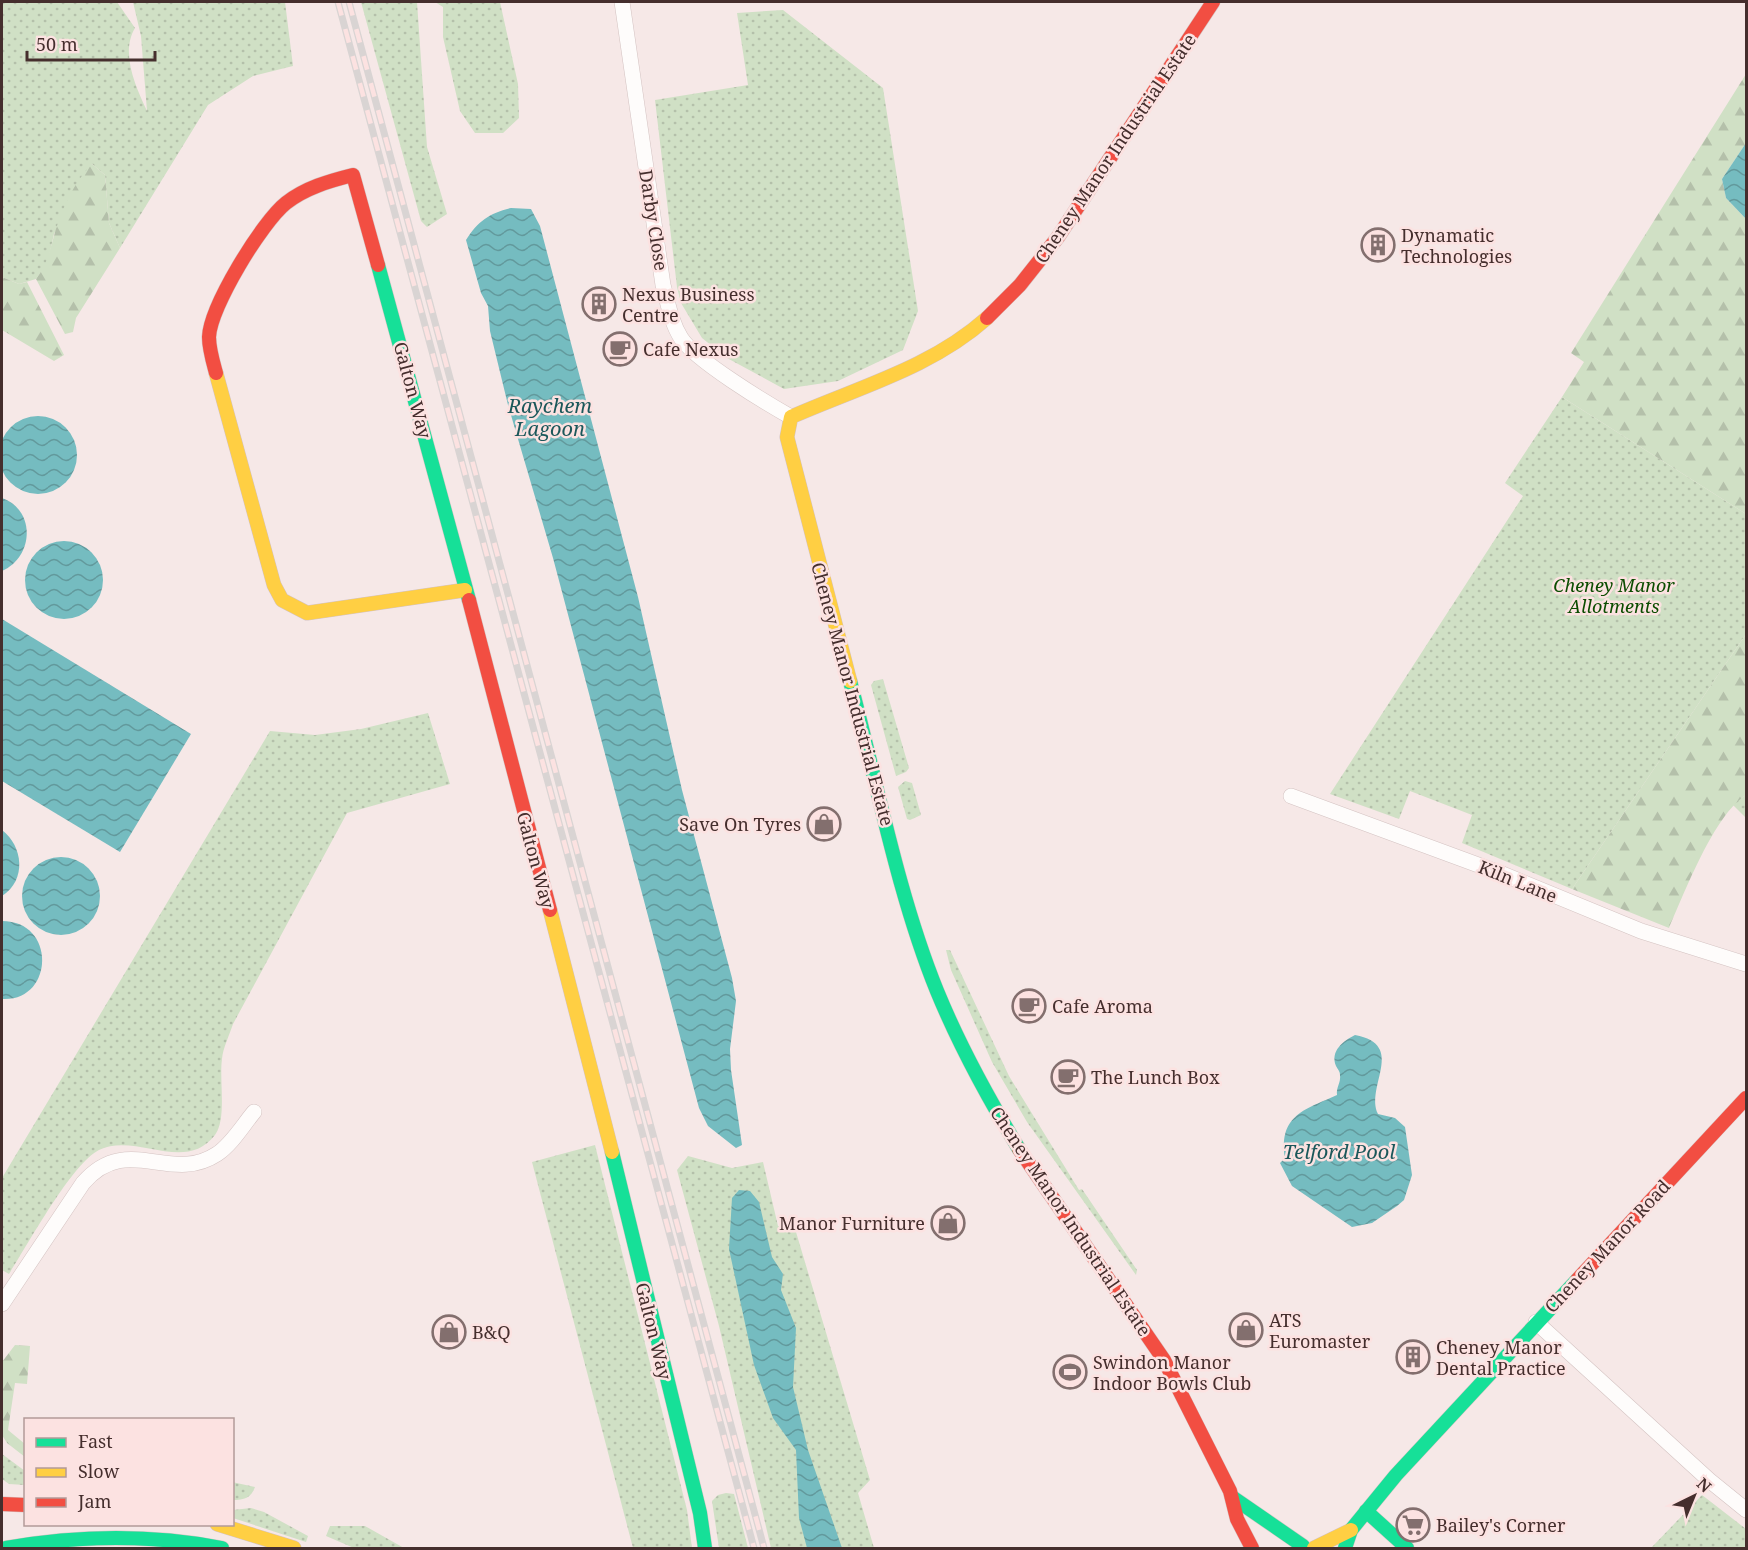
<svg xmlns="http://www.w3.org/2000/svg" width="1748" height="1550" viewBox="0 0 1748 1550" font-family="'Noto Serif',serif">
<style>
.green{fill:url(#green-dots)}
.forest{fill:url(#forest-firs)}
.water{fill:url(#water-waves)}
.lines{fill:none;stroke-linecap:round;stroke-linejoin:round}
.street-casing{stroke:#d4c3c2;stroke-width:16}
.fast-casing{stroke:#d4c3c2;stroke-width:15}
.slow-casing{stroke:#d4c3c2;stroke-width:15}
.jam-casing{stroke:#d4c3c2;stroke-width:15}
.street{stroke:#fefcfb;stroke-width:15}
.fast{stroke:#16e098;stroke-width:14}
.slow{stroke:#ffcf43;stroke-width:14}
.jam{stroke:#f24e42;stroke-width:14}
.rail-casing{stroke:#d9d4d3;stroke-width:7}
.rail{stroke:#fce2e1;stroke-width:4.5;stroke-dasharray:14;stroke-linecap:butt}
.labels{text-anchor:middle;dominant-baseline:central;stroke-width:5;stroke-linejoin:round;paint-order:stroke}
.street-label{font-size:18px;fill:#452e2d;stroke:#fce2e1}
.poi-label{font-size:18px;fill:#452e2d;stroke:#fce2e1;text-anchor:start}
.park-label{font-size:18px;font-style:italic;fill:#0c4d01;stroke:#fce2e1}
.water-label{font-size:20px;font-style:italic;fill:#1b575a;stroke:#fce2e1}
</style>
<defs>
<pattern id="green-dots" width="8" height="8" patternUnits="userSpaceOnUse" patternTransform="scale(1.5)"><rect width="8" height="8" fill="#d0e0c5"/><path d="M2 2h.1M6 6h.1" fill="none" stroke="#b4c0aa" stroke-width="1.8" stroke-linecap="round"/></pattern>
<pattern id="forest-firs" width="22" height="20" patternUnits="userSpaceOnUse" patternTransform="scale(1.5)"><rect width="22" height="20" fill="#d0e0c5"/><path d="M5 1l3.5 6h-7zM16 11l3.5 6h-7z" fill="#b4c0aa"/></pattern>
<pattern id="water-waves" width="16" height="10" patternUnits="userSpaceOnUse" patternTransform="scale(1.5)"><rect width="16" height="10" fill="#75bcc0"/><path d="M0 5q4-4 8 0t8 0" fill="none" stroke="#62999c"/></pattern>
</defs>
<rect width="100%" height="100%" fill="#f6e8e7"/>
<g class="green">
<path d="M2 2H117L135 28C120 53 136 87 147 111L141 36 133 2H285L293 66 253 76 208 105 120 248 109 223 105 175 92 164 54 234 47 265 36 279 19 284 2 277Z"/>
<polygon points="361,2 417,2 427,147 447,214 427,227 421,221"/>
<polygon points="435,2 500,2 518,84 519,118 503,133 475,133 460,111 443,37 443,7"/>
<polygon points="783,10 883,88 918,311 903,350 838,381 784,389 727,358 702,338 681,303 677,287 655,100 748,85 737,13"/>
<polygon points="1562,397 1746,514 1746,634 1572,889 1462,843 1472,815 1410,791 1399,819 1330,794 1523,496 1505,483"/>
<polygon points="883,679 909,768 906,772 896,776 871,685 874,681"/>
<path d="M428 713 450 784 347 813 233 1024C229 1036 223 1048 222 1059 219 1080 227 1119 215 1135 185 1174 136 1132 99 1150 72 1163 27 1246 9 1274L2 1270V1178L270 731 315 735 361 729Z"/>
<polygon points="905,781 912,783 921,815 910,820 907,819 898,787"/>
<polygon points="1746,795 1746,818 1732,804"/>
<polygon points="946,950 950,950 1009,1076 1079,1190 1082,1189 1137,1270 1136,1275 1027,1122 992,1062 951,970"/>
<polygon points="595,1145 687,1510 692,1548 633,1548 532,1162"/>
<polygon points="688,1156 732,1168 763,1162 778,1226 796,1232 870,1480 858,1493 874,1548 771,1548 719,1326 677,1170"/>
<polygon points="2,1454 25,1471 25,1485 9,1484 2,1479"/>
<path d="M232 1482 255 1487C251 1498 244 1500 233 1500Z"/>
<polygon points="726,1493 734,1494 748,1548 719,1548 712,1501 718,1495"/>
<polygon points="1702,1495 1746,1529 1746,1548 1651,1548"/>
<polygon points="251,1508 264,1512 308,1536 306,1542 233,1518 233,1510"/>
<polygon points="330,1526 365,1526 404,1548 354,1548 326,1536"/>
</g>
<g class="forest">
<polygon points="1746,74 1746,143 1722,179 1726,198 1746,219 1746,514 1562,397 1584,362 1571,353"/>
<path d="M92 164 105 175 109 223 120 248 76 318 73 332 65 334 36 279C47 265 49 253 54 236 61 211 74 182 92 164Z"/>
<polygon points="2,277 19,284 27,282 64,355 54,361 2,330"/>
<path d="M1746 634V795C1714 815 1685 892 1669 928L1572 889Z"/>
<polygon points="15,1345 30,1346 27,1384 15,1383 8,1430 25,1444 25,1457 7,1443 2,1435 2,1362"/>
</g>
<g class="water">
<polygon points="1746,143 1746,219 1726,198 1722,179"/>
<path d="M511 208 531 209 540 226 638 597 682 790 732 978 736 1001 730 1049 731 1070 742 1145 736 1148 708 1126 699 1108 553 558 508 405 490 331 488 306 481 293 466 240C478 221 490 213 511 208Z"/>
<circle cx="38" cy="455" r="39"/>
<path d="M2 498C36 510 34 557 2 571Z"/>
<circle cx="64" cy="580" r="39"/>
<polygon points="2,619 191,734 120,852 2,781"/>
<path d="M2 830C23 846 27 880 2 896Z"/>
<circle cx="61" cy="896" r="39"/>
<path d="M2 921C57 921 54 1002 2 999Z"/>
<path d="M1355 1035C1407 1045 1365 1086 1378 1114L1395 1118 1405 1127 1412 1175 1404 1200 1397 1206 1372 1223 1352 1227 1292 1186 1280 1163 1285 1158C1278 1114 1307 1109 1337 1095 1336 1087 1341 1083 1340 1075 1340 1071 1338 1070 1336 1066 1330 1051 1343 1041 1355 1035Z"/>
<polygon points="739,1190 750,1191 759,1202 772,1257 783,1274 781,1290 796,1328 793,1387 808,1450 842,1548 807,1548 799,1518 796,1450 773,1418 754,1365 729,1249 732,1198"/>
</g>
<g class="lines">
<g class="street-casing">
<g id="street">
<path d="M622 2 663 285C668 303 671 322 681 338 695 360 766 403 791 417"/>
<polyline points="1291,796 1500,873 1641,931 1746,964"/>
<path d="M2 1304 83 1183C127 1132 170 1185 217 1154 232 1144 243 1125 254 1112"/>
<polyline points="1536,1322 1709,1480 1746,1510"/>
</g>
</g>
<g class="fast-casing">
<g id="fast">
<polyline points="378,265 469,600"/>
<path d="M850 681C877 783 898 895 937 991 960 1047 988 1098 1019 1149"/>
<polyline points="612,1152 700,1513 705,1548"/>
<polyline points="1232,1497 1303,1546"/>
<polyline points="1366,1511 1407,1548"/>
<path d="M6 1548C79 1535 149 1534 222 1548"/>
<polyline points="1345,1548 1351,1530 1396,1475 1577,1280"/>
</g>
</g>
<g class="slow-casing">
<g id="slow">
<polyline points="216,373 274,585 282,600 307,613 465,590"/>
<path d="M850 681 787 437 791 417C859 387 931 368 987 318"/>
<polyline points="550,910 612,1152"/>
<polyline points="217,1524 294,1548"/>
<polyline points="1314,1548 1351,1530"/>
</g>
</g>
<g class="jam-casing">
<g id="jam">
<polyline points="987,318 1020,285 1058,237 1213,2"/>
<path d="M216 373C213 362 209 349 209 337 210 307 262 222 286 203 305 188 329 181 353 175L378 265"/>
<polyline points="469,600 550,910"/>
<polyline points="1019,1149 1164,1360 1230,1491 1237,1519 1252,1548"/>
<polyline points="1577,1280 1746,1098"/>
<polyline points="2,1504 26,1505"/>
</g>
</g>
<use href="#street" class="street"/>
<use href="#fast" class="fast"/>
<use href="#slow" class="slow"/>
<use href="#jam" class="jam"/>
<g class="rail-casing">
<g id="rail">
<polyline points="338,2 754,1548"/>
<polyline points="349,2 764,1548"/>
</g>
</g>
<use href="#rail" class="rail"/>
</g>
<defs>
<g id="building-ring" transform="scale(1.725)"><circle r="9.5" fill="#fce2e1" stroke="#836f6e" stroke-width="1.5"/><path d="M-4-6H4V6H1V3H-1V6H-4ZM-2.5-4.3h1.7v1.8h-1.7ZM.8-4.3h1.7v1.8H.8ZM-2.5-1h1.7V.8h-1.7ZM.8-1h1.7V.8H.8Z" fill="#836f6e"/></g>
<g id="cafe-ring" transform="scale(1.725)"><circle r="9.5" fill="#fce2e1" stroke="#836f6e" stroke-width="1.5"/><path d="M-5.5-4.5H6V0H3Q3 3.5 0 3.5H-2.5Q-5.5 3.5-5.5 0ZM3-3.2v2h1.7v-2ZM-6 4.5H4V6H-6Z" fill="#836f6e"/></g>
<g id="shop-ring" transform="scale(1.725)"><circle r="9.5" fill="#fce2e1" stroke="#836f6e" stroke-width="1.5"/><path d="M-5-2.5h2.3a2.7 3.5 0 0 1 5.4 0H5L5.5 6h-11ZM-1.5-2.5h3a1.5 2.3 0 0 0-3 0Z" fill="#836f6e"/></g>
<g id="stadium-ring" transform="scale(1.725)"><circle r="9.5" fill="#fce2e1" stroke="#836f6e" stroke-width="1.5"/><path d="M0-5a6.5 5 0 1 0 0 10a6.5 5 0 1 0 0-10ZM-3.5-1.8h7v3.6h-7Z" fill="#836f6e"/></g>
<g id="supermarket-ring" transform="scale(1.725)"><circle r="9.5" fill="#fce2e1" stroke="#836f6e" stroke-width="1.5"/><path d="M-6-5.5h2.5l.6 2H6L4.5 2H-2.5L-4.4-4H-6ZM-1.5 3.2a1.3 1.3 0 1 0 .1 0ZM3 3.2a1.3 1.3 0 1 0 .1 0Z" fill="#836f6e"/></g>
</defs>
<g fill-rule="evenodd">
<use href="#building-ring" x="1378" y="245"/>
<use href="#building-ring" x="599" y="304"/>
<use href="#cafe-ring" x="620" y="349"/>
<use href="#shop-ring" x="824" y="824"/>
<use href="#cafe-ring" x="1029" y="1006"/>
<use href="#cafe-ring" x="1068" y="1077"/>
<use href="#shop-ring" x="948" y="1223"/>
<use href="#shop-ring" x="1246" y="1330"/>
<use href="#shop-ring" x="449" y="1332"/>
<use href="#building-ring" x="1413" y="1357"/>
<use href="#stadium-ring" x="1070" y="1372"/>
<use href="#supermarket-ring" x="1413" y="1525"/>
</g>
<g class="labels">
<g class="street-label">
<text transform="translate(1115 148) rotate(-56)">Cheney Manor Industrial Estate</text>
<text transform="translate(654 220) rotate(81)">Darby Close</text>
<text transform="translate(413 390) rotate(75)">Galton Way</text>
<text transform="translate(853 694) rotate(75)">Cheney Manor Industrial Estate</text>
<text transform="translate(536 860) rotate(75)">Galton Way</text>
<text transform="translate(1518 881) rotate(22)">Kiln Lane</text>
<text transform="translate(1071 1221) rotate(56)">Cheney Manor Industrial Estate</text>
<text transform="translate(1607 1246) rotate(-47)">Cheney Manor Road</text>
<text transform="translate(654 1331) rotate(76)">Galton Way</text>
</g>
<g class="poi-label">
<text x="1401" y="235">Dynamatic<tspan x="1401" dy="21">Technologies</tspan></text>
<text x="622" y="294">Nexus Business<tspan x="622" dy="21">Centre</tspan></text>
<text x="643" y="349">Cafe Nexus</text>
<text x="801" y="824" text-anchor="end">Save On Tyres</text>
<text x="1052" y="1006">Cafe Aroma</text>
<text x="1091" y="1077">The Lunch Box</text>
<text x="925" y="1223" text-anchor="end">Manor Furniture</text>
<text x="1269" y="1320">ATS<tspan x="1269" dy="21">Euromaster</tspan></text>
<text x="472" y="1332">B&amp;Q</text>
<text x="1436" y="1347">Cheney Manor<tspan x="1436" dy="21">Dental Practice</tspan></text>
<text x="1093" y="1362">Swindon Manor<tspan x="1093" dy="21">Indoor Bowls Club</tspan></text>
<text x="1436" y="1525">Bailey's Corner</text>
</g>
<g class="park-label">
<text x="1614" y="585">Cheney Manor<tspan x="1614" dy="21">Allotments</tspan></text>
</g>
<g class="water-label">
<text x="550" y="405">Raychem<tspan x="550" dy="23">Lagoon</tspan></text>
<text x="1339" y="1151">Telford Pool</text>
</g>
</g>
<rect width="1748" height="1550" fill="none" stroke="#452e2d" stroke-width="6"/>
<rect x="24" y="1418" width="210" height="108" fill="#fce2e1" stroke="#b39a99" stroke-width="1.5"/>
<rect x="36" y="1438" width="30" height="9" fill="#16e098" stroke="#b39a99" stroke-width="1.5"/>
<text x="78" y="1448" font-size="18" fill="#452e2d">Fast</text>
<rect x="36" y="1468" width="30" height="9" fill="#ffcf43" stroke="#b39a99" stroke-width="1.5"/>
<text x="78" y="1478" font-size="18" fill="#452e2d">Slow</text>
<rect x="36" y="1498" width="30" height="9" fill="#f24e42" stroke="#b39a99" stroke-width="1.5"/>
<text x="78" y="1508" font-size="18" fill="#452e2d">Jam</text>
<g transform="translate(1694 1496) rotate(43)" stroke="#fce2e1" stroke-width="4.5" paint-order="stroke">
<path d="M0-4.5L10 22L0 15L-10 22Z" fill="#452e2d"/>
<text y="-9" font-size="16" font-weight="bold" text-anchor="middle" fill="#452e2d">N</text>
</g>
<path d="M27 51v9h128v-9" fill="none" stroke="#452e2d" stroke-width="3"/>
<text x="36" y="51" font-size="18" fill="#452e2d" stroke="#fce2e1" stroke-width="4.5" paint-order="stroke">50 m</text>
</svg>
